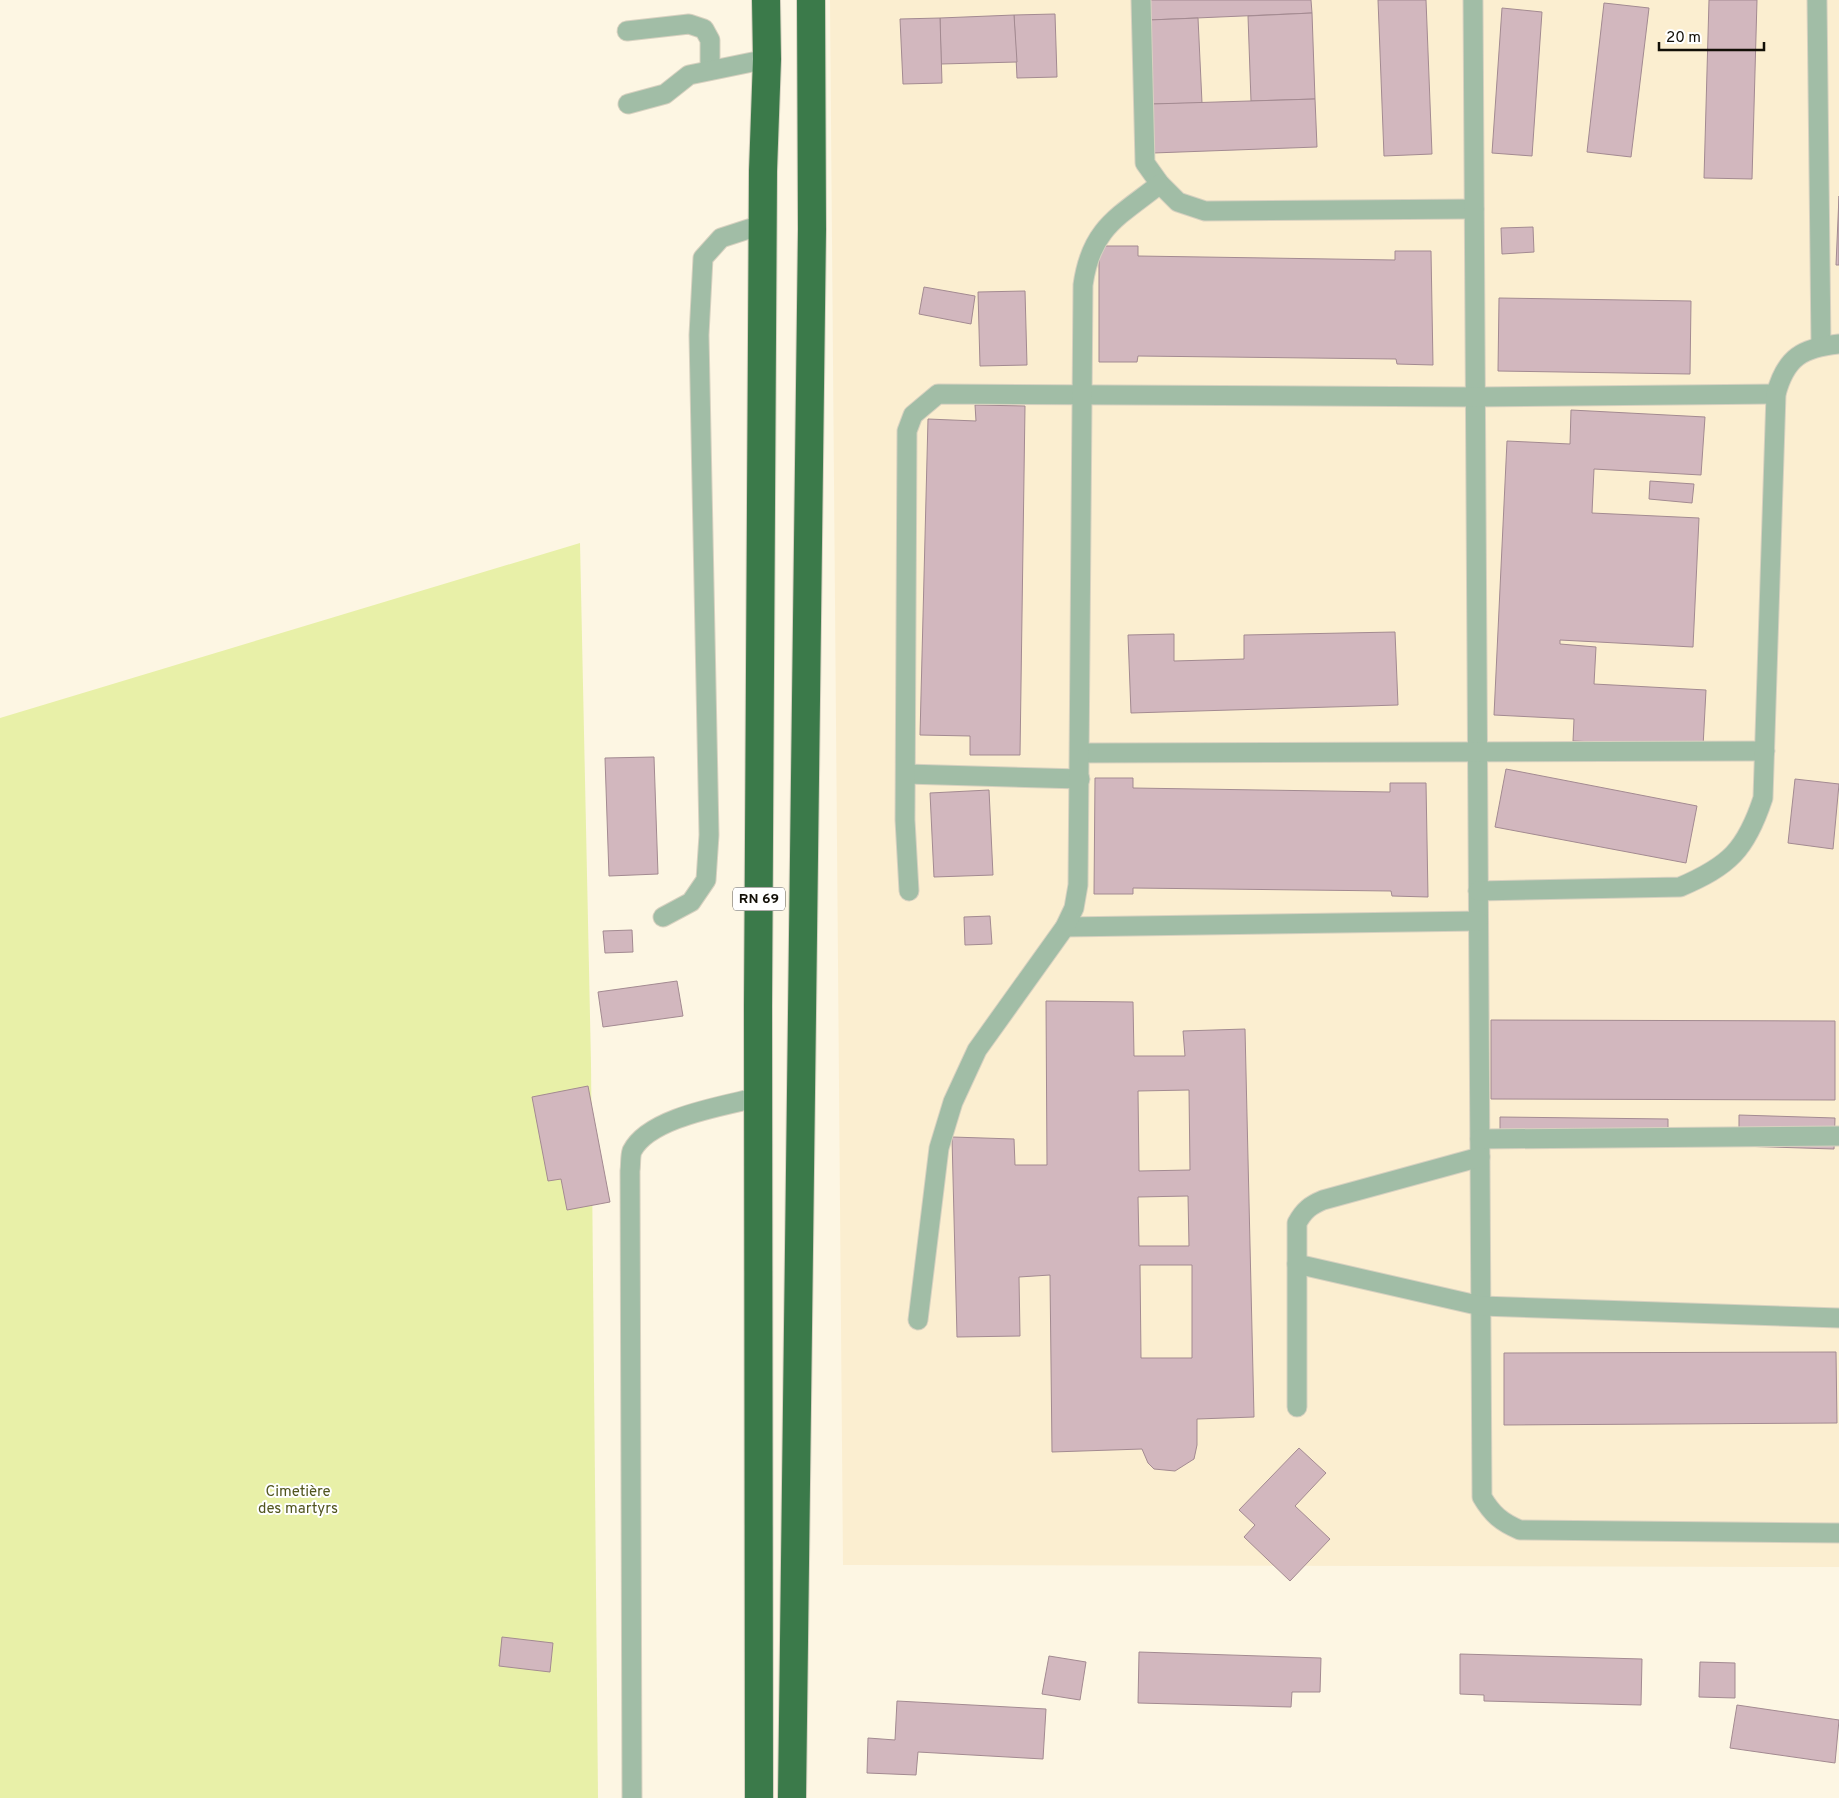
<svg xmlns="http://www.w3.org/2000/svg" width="1839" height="1798" viewBox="0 0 1839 1798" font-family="Overpass,sans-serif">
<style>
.built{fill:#fbeed0}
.green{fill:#e8f0a8}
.building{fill:#d2b7be;stroke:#a38a91;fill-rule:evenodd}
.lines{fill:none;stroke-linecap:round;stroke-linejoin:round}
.lane-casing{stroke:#d7d1c0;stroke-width:21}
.highway-casing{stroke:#d7d1c0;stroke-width:30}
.lane{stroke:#a1bda6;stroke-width:19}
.highway{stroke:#3b7a4a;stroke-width:28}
.labels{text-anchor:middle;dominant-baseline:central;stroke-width:4;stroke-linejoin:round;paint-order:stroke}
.shield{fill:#fff;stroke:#595751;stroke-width:1}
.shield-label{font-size:14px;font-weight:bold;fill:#120f07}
.park-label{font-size:15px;fill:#51551e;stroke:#fff}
</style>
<rect width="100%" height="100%" fill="#fdf6e3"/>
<polygon class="built" points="830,0 1839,0 1839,1567 843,1565"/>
<polygon class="green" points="580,543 591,1064 598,1798 0,1798 0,718"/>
<g class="building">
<polygon points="1149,0 1311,0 1312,13 1150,20"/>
<polygon points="1378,0 1426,0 1432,154 1384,156"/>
<polygon points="1709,0 1757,0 1752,179 1704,178"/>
<polygon points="1604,3 1649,8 1631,157 1587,152"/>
<polygon points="1502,8 1542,12 1532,156 1492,153"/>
<polygon points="1312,13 1315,99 1251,101 1248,16"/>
<polygon points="1055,14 1057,77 1017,78 1014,15"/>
<polygon points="1014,15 1017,62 941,64 940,18"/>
<polygon points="940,18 942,83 903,84 900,19"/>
<polygon points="1198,18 1202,103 1152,104 1149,20"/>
<polygon points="1315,99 1317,147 1153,153 1152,104"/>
<polygon points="1839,196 1839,265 1836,265"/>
<polygon points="1533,227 1534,252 1502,254 1501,228"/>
<polygon points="1099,246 1138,246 1138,256 1395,260 1395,251 1431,251 1433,365 1397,364 1396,359 1138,356 1137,362 1099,362"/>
<polygon points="924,287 975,296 971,324 919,314"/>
<polygon points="1025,291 1027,365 980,366 978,292"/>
<polygon points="1499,298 1691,301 1690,374 1498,371"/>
<polygon points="975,405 1025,406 1020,755 970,755 970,736 920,735 928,419 976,421"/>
<polygon points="1571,410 1705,417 1701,475 1594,469 1592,513 1699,518 1693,647 1560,640 1560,644 1596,647 1594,684 1706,690 1703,747 1573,741 1574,719 1494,715 1507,441 1570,444"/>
<polygon points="1650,481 1694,484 1692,503 1649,499"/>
<polygon points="1395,632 1398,705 1131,713 1128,635 1174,634 1174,661 1244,659 1244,635"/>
<polygon points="654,757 658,874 609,876 605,758"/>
<polygon points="1506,769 1697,806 1686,863 1495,827"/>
<polygon points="1095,778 1133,778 1133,788 1390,792 1390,783 1426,783 1428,897 1392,896 1391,891 1133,888 1133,894 1094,894"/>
<polygon points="1795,779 1839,784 1833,849 1788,843"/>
<polygon points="989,790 993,875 934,877 930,793"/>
<polygon points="990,916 992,944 965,945 964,917"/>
<polygon points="632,930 633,952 605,953 603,931"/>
<polygon points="677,981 683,1016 603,1027 598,992"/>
<path d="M1046 1001 1133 1002 1134 1056H1185L1183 1031 1245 1029 1254 1417 1197 1419V1445L1194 1459 1175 1471 1154 1469 1148 1463 1142 1449 1052 1452 1050 1275 1019 1277 1020 1336 957 1337 952 1137 1014 1139 1015 1165H1047ZM1189 1090 1190 1170 1139 1171 1138 1091ZM1188 1196 1189 1246H1139L1138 1197ZM1140 1265H1192V1358H1141Z"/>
<polygon points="1491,1020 1835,1021 1835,1100 1491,1099"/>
<polygon points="588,1086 610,1202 567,1210 561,1179 548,1181 532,1097"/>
<polygon points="1739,1115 1835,1118 1834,1149 1739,1146"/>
<polygon points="1500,1117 1668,1119 1668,1144 1500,1142"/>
<polygon points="1836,1352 1837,1423 1504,1425 1504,1353"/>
<polygon points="1299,1448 1326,1473 1295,1506 1330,1539 1290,1581 1244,1537 1255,1525 1239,1510"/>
<polygon points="502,1637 553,1643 550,1672 499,1666"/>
<polygon points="1139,1652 1321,1658 1320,1692 1292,1692 1291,1707 1138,1703"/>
<polygon points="1460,1654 1642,1659 1641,1705 1484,1701 1484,1695 1460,1694"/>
<polygon points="1049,1656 1086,1662 1080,1700 1042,1694"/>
<polygon points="1700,1662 1735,1663 1735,1698 1699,1697"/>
<polygon points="897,1701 1046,1709 1043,1759 918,1752 916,1775 867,1773 868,1738 895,1740"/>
<polygon points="1737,1705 1839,1720 1835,1763 1730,1748"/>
</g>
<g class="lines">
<g class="lane-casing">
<g id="lane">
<polyline points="1141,0 1145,163 1160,184 1178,202 1205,211 1474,209"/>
<path d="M1473 0 1482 1497C1492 1514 1501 1522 1520 1530L1839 1533"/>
<polyline points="1817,0 1821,346"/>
<polyline points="627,31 689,24 704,29 710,40 710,70"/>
<polyline points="628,104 665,94 689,75 767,59"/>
<polyline points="1080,753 1765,751"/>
<polyline points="906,774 1080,779"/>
<polyline points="909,891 905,820 907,431 913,415 938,394 1474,397 1776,394"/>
<path d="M1478 891 1680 887C1729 866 1746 850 1763 798L1776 394C1786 357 1802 348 1839 344"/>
<polyline points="663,917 691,902 706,880 709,835 699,335 703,258 721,238 764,224"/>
<polyline points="1065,927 1478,921"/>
<polyline points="1480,1139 1839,1136"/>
<polyline points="1297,1264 1481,1306 1839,1318"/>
<path d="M918 1320 939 1148 953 1102 977 1050 1065 927 1074 908 1078 885 1083 285C1091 228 1118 217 1160 184"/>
<path d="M1297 1407V1223C1304 1210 1311 1205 1323 1200L1480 1157"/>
<path d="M632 1798 630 1171C631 1165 630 1157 632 1151 649 1117 724 1106 759 1097"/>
</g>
</g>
<g class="highway-casing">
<g id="highway">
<polyline points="759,1798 758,1005 763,171 767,59 766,0"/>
<polyline points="792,1798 812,229 811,0"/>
</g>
</g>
<use href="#lane" class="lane"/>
<use href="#highway" class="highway"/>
</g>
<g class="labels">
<rect class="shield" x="733" y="887.5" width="52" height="23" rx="4"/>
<g class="shield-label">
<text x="759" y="899">RN 69</text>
</g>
<g class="park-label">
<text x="298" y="1492">Cimetière<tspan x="298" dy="17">des martyrs</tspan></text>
</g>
</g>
<path d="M1659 42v8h105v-8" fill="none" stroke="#120f07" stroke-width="2.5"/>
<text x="1666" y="42" font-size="15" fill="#120f07" stroke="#ffffff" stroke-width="4" paint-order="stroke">20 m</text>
</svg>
